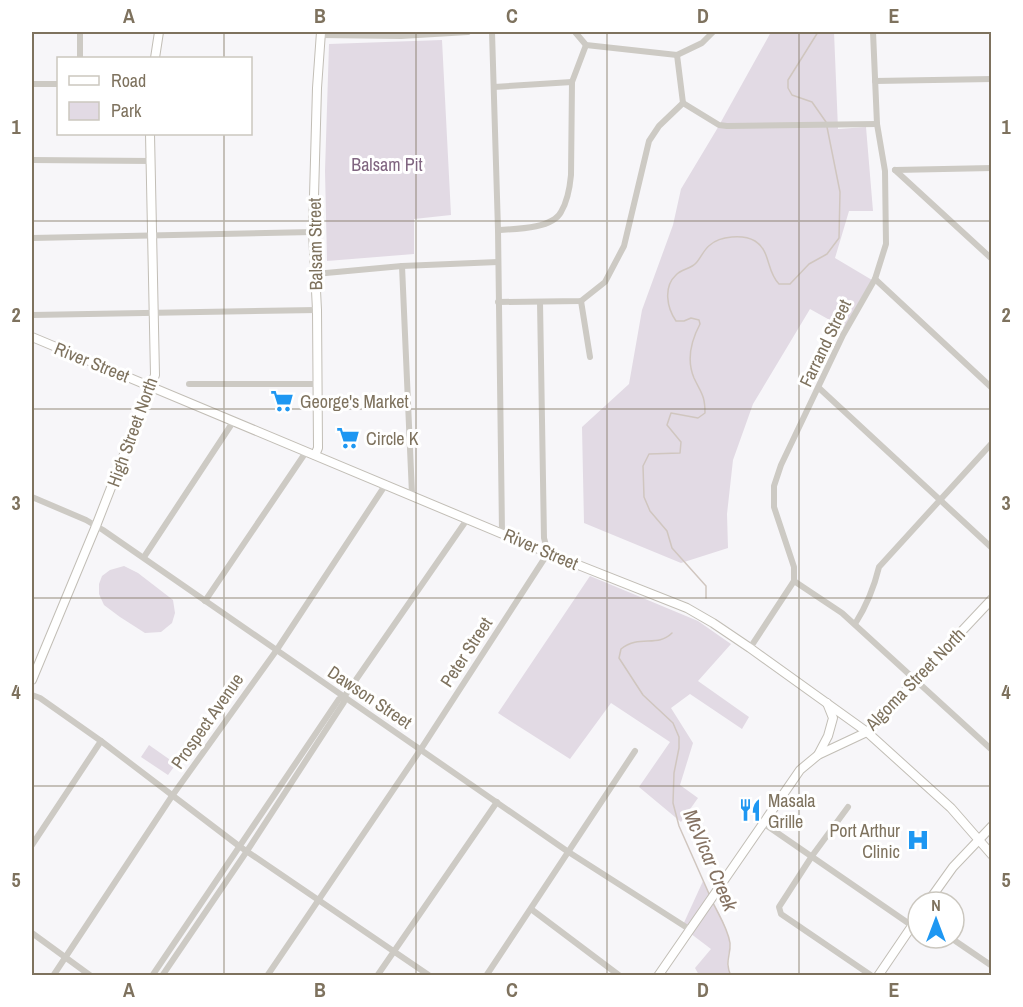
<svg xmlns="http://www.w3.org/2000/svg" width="1023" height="1007" viewBox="0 0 1023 1007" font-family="'Archivo Narrow',sans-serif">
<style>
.green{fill:#e2dae4}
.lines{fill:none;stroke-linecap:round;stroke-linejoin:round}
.stream{stroke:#d0c6bf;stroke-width:1.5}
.secondary-casing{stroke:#c2beb6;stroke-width:10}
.street{stroke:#cdcac4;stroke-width:6}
.secondary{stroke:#fff;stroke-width:8}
.grid{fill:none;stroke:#7e725e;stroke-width:1.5;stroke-opacity:0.55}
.labels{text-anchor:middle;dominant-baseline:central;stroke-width:6;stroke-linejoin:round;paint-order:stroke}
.park-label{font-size:18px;fill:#806580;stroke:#fff}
.street-label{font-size:18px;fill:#7e725e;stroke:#fff}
.poi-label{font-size:18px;fill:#7e725e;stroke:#fff;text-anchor:start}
.water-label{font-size:20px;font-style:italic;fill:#857262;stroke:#fff}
.neatline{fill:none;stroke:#7e725e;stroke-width:2}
.grid-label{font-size:20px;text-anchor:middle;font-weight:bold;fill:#7e725e}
</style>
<rect width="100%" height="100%" fill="#f7f6f9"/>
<g class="green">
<polygon points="771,32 834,32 838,129 866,127 873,211 849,211 835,258 872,280 844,328 810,309 753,404 733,460 727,514 728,548 681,563 584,523 582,427 629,384 642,310 673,225 681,189 717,129"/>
<polygon points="442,40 451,215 414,219 414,254 327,261 325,171 329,44"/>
<polygon points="124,566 138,573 173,600 175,613 172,623 161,632 145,633 120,617 104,605 99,594 99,584 102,576 110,570"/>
<polygon points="590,576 698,621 731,644 698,681 749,717 742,729 690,694 671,708 693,743 680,785 698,798 681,822 639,787 670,742 611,703 570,759 498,713"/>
<polygon points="149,745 176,764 168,775 141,757"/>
<path d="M703 881C711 899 724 919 729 938 732 953 723 960 731 975H699L695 968 711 949 682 927Z"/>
</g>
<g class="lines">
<g class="stream">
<polyline points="818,32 788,80 788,88 792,95 812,102 826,122"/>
<path d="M706 598V586L672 548 667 531 650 511 644 497 643 466 649 454 680 453 681 442 667 425 671 413 698 418 705 413C705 395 701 393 694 378 686 359 691 341 700 324L699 320 691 318 684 321H676C667 308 663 287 676 275 681 269 691 269 696 263 701 258 704 249 710 245 720 236 743 234 755 241 771 251 766 271 779 284H790L809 264 827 254 839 238 840 192 827 127"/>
<path d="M672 633C657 648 640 634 621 649L619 658 643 695 673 723 679 737V748L674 773 673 803 679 826 710 896"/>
<path d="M713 903C719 915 728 929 730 943 731 956 724 961 731 976"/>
</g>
<g class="secondary-casing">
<g id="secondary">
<polyline points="155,58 159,32"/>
<polyline points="32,337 548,553 687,608 713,623 750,648 867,732 951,808 992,855"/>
<polyline points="315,455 318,448 317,310 313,232 317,88 321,32"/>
<polyline points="32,680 96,526 155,375 150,134"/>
<polyline points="818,755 828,736 833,718 827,703"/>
<polyline points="928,902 953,867 992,826"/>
<polyline points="658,976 800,770 818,755 867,732 992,599"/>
<polyline points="878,976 918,917"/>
</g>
</g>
<g class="street">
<polyline points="80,32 80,58"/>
<polyline points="492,32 498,230 502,532"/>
<polyline points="575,32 586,45 677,55 702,43 713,32"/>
<polyline points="321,35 401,36 468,32"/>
<polyline points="677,55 683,103"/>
<polyline points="875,81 992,79"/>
<polyline points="32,84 58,84"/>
<polyline points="494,87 572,82"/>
<polyline points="683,103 719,125 727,126 877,124"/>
<polyline points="32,160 151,161"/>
<polyline points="895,170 992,259"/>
<polyline points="895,170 992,168"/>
<path d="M498 230C515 229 552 229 561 212 567 202 570 186 571 175L572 82 586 45"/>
<polyline points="32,238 313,232"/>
<polyline points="402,266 412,494"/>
<polyline points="315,274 402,266 498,262"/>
<polyline points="875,279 992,388"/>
<polyline points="581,301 590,357"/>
<polyline points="498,302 581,301 605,282 624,246 649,141 659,126 683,103"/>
<polyline points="32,315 317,310"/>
<polyline points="189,384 318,384"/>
<polyline points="819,388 992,548"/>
<polyline points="32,497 86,520 103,530 567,851 689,929"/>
<polyline points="144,557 233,422"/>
<polyline points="794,581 842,613 992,750"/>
<polyline points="205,601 306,452"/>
<path d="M855 624C867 605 874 588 879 567L992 443"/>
<polyline points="750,648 794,581 794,567 774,507 774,486 781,465 843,335 875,279 886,244 885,171 877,124 873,32"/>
<polyline points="32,695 40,698 101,741 239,846 430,976"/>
<polyline points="848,807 812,856 779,907 781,914 872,976"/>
<polyline points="763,823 911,925"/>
<polyline points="32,845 101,741"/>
<polyline points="531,909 620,976"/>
<polyline points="32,933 91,976"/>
<polyline points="951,938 992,966"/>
<polyline points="53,976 172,796 276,651 386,484"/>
<polyline points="152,976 339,699 344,697"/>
<polyline points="162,976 247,851 344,702 344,697 468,518"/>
<polyline points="267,976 421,749 548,553 544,538 540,302"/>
<polyline points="377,976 497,802"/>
<polyline points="486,976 635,751"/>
</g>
<use href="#secondary" class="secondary"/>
</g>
<path class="grid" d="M224 32V58M416 32V976M607 32V976M799 32V976M224 134V976M32 221H992M32 409H992M32 598H992M32 786H992"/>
<defs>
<g id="supermarket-bare" transform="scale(1.8)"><path d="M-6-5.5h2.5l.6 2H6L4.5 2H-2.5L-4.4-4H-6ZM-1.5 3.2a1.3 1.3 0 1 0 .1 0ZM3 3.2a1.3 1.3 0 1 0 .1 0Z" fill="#1e97f2" stroke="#fff" stroke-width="2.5" paint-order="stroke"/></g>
<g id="restaurant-bare" transform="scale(1.8)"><path d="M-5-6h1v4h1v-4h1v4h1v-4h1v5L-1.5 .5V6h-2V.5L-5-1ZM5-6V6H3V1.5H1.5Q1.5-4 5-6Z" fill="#1e97f2" stroke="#fff" stroke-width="2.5" paint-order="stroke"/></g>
<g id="hospital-bare" transform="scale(1.8)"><path d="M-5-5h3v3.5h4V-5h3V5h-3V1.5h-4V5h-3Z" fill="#1e97f2" stroke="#fff" stroke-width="2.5" paint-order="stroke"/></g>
</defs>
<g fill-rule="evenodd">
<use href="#supermarket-bare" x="282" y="401"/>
<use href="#supermarket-bare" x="348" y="438"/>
<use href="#restaurant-bare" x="750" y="810"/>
<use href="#hospital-bare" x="918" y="840"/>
</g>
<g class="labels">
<g class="park-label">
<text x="387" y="164">Balsam Pit</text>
</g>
<g class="street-label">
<text transform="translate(315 244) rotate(-91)">Balsam Street</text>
<text transform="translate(825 343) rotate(-64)">Farrand Street</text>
<text transform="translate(92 362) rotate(22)">River Street</text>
<text transform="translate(132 432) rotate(-70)">High Street North</text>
<text transform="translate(541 549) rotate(23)">River Street</text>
<text transform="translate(466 652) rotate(-57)">Peter Street</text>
<text transform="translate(915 679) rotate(-46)">Algoma Street North</text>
<text transform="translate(370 697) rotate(34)">Dawson Street</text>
<text transform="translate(207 721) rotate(-55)">Prospect Avenue</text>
</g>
<g class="poi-label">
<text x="300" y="401">George's Market</text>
<text x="366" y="438">Circle K</text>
<text x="768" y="800">Masala<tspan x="768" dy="21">Grille</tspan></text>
<text x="900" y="830" text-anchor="end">Port Arthur<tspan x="900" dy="21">Clinic</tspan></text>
</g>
<g class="water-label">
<text transform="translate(711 860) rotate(67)">McVicar Creek</text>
</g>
</g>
<rect width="1023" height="1007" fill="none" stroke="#ffffff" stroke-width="66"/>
<rect x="57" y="57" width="195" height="78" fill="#ffffff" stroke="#cbc7bf" stroke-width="1.5"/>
<rect x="69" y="76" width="30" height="9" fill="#ffffff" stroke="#cbc7bf" stroke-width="1.5"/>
<text x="111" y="87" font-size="18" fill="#7e725e">Road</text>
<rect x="69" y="102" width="30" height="18" fill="#e2dae4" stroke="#cbc7bf" stroke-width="1.5"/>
<text x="111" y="117" font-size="18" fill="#7e725e">Park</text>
<g transform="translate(936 920)"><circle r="28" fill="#ffffff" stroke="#cbc7bf" stroke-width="1.5"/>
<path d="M0-4.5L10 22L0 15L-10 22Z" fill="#1e97f2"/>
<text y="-9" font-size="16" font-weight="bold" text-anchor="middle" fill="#7e725e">N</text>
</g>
<rect x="33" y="33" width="957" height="941" class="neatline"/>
<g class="grid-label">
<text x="129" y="23">A</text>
<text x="320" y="23">B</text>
<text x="512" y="23">C</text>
<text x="703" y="23">D</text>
<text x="894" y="23">E</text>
<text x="16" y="134">1</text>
<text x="1006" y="134">1</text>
<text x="16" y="322">2</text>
<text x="1006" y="322">2</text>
<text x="16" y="510">3</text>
<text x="1006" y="510">3</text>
<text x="16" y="699">4</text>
<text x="1006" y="699">4</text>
<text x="16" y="887">5</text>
<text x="1006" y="887">5</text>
<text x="129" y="997">A</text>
<text x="320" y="997">B</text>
<text x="512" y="997">C</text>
<text x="703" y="997">D</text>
<text x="894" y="997">E</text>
</g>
</svg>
